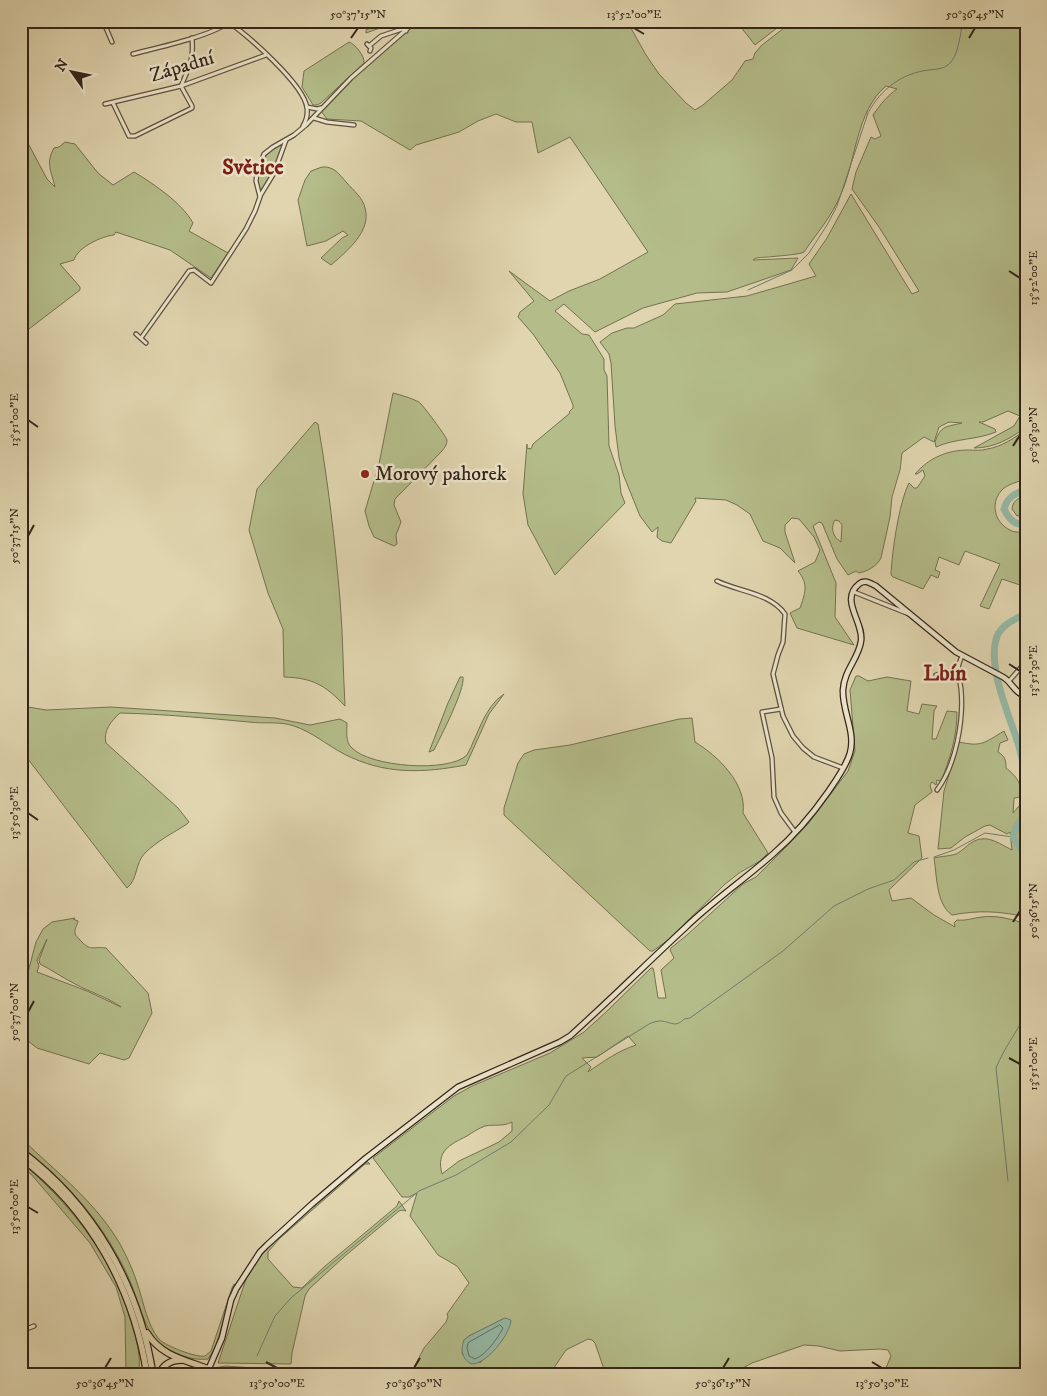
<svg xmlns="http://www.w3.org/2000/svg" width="1047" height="1396" viewBox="0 0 1047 1396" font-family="'IM FELL DW Pica',serif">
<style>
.green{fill:#b4bd8a;stroke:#747152;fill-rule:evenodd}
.water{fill:#95b9a6;stroke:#6e7e6e}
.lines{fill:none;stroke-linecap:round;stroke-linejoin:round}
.shore{stroke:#646f60;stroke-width:1}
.stream{stroke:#6e7e6e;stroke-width:1}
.river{stroke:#95b9a6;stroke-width:7}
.street-casing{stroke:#5e513f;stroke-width:5.5}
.secondary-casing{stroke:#33251a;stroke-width:7}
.highway-casing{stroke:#33251a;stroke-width:8}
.street{stroke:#ebe4cb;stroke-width:3}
.secondary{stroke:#ebe4cb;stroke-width:4.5}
.highway{stroke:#e0d5af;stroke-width:5.5}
.ticks{fill:none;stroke:#33251a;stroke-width:2}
.poi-dot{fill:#8f2418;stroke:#ebe4cb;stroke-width:2}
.labels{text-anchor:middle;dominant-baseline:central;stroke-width:5;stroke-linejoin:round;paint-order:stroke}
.street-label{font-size:20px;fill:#33251a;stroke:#ebe4cb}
.poi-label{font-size:20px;fill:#33251a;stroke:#ebe4cb;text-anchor:start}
.quarter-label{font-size:22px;font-weight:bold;fill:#7a1f14;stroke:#ebe4cb}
.neatline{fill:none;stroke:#33251a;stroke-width:2}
.ticks-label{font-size:12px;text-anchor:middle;fill:#33251a}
</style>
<rect width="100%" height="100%" fill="#e0d5af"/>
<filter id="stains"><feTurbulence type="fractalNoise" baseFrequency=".004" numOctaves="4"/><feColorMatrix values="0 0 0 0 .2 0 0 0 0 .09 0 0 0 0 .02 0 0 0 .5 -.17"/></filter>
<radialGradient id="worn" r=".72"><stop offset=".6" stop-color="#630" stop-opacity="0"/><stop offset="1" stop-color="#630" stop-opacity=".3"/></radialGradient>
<g class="green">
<polygon points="372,21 416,21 405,29 405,27 398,28 396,25 391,24 366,33 366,30 374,26"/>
<path d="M418 21H434L437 29 450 21H627L646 55 659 74 686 103 695 110 703 105 732 80 745 61 753 59 755 53 762 45 793 21H1026V427C1010 439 994 448 974 448L1014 426 1020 416 1008 411 983 422H979L995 429 996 432C977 440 956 438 936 447L935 442C941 425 946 427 962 423L949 422 939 427 934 442 924 437 902 453 900 470 892 497 890 517 881 558C877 566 868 571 859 573L856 571 848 575 837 559 822 523 819 522 813 526 836 583 835 617 854 645 797 628 790 613 800 608C805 594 809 584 798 571L815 562 820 550 814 537 799 519 792 518 785 525V532L795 563 780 548 763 541 750 514 737 505 726 500 695 498 696 501 671 543 662 541 657 537 658 527 652 532 640 516 623 474 619 458 615 426 611 363 609 354 600 342 612 333 627 328H634L663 315 675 304 747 296 816 276 809 264 827 238 851 194 912 294 919 291 879 227 852 189 856 172 871 137 875 139 881 136 873 115C881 104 887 96 897 89L886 86C856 111 856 161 841 194 832 216 817 233 804 252 800 255 765 257 756 258L753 260 798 258 791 270 727 292 697 293 643 308 595 332 564 304 555 311 582 334 589 335 604 359V370L607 376 609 446 619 475 621 493 625 503 555 575 528 525 523 494 527 444V448L531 449 533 444 570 413 569 412 573 408V405L560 373 533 334 518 317 520 312 534 301 509 271 550 301 569 291 600 279 648 252 570 137 538 153 532 122H516L496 114 478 121 459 132 416 145 410 150 361 121 327 119 321 111 351 79ZM835 520 839 521 842 525 841 542C833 537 830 528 835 520Z"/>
<polygon points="736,21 786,21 755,45"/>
<path d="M349 42C355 44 365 56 364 63L321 103 317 105H313L302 87 304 71Z"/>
<path d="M65 142 75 144 98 173 113 185 134 172C154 184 182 203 193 223L189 231 228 253 211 278 170 250 116 232 114 235C102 236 78 247 74 260L60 264 80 287V290L21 335V146L29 145 47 179 55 187C52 173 45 163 54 148L59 147Z"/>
<path d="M282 142C284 155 269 182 260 190 254 171 265 151 282 142Z"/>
<path d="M322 167C334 166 339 174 347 183 353 190 363 198 365 208 372 231 346 252 331 265L321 258 342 238 348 235 343 231 326 241 307 246 298 200 305 180 311 171Z"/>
<path d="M393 393C401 395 411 398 419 402 422 404 446 436 447 440 447 445 445 447 442 451L395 499 394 505 401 522 396 535 397 544 394 546 374 537 369 526 365 511 379 464Z"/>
<path d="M315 422 318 424C328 482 335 541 340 599 343 635 343 671 345 706 325 685 313 678 284 677L283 629 268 593 249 530 257 489Z"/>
<path d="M1026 429V479C1018 482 1007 484 1001 491 990 504 995 523 1010 530 1015 533 1021 532 1026 532V587L1002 579 989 609 980 606 1000 564 965 551 959 565 939 557 935 570 940 572 938 578 931 575 923 589 893 577 891 575C892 551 899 503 909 483L914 488H917L925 476 923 470 917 474H915C929 458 947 450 968 450 974 450 981 451 987 449 1001 447 1015 438 1026 429Z"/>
<path d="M1024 496 1026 497V515L1017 516 1012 509C1013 501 1017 499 1024 496Z"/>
<path d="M856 676H859L868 681 887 677 911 681 907 711 919 714 922 704 937 706 934 711 932 739H936L947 711 957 712C957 736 950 759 941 781L937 780 936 785 932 782 930 785 932 792 915 805 908 833 919 836 922 858 889 890 892 901 911 898 934 915 955 927 954 923 957 920C966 921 973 918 982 917 997 915 1011 919 1026 924V1375H883L891 1356 888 1350 880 1349 840 1351 819 1346 804 1345 752 1363 730 1375H606L595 1343 592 1340 588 1339 566 1350 549 1375H408L412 1371 424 1348 446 1322 448 1317 447 1314 469 1283 457 1266 438 1255 410 1216 417 1193 409 1197H402L373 1158 454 1096 472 1086 550 1053 584 1032 606 1012 651 968H653L654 972 658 998H666L661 970 674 958 670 950 671 948 687 935 743 884 756 877 783 850 808 824 848 771 855 751 850 690ZM628 1036 636 1045C618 1051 604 1061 588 1072L591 1067 582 1058 597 1057ZM512 1122V1131L499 1142 459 1161 442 1174C436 1151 449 1145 467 1136 473 1132 479 1128 485 1126 494 1124 503 1127 512 1122ZM505 1318 503 1339 480 1363 462 1354 464 1340 469 1336Z"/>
<path d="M460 677H463C465 690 441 736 434 750L429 752 448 703Z"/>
<path d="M504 694 489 714 466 765C423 773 385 775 344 754 327 745 312 732 294 726 280 721 264 724 249 722 206 718 163 714 120 713 111 721 103 731 106 743L178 808 189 822 187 824C173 833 157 841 145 853 135 863 138 879 127 888L21 750V704L28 707 46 710 111 707 275 718 310 725 340 719 347 723C347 731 345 742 352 748 370 767 449 773 467 755 478 735 484 707 504 694Z"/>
<path d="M692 718 695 742C718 756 747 784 743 813L768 853 760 861 739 873 724 885 668 940 653 951H650L504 815V808L518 763 524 754 534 750 570 745 679 719Z"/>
<path d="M1004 731 1008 740 1000 743 998 752C1005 756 1006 760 1006 768 1015 775 1024 785 1020 797L1014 798 1013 813 1026 798V917C999 911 979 910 952 915 936 904 937 876 934 858 941 856 954 856 958 853 963 850 966 846 971 843 986 833 998 843 1012 850L1010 832 1007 834 990 825 985 826 965 837 951 848 938 849 944 791 959 742C982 747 984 743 1004 731Z"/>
<path d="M75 918 73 919 78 921C78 924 74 929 75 933 75 936 78 937 80 940 91 952 92 946 106 948L148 993 152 1013 129 1058 124 1060 100 1053 89 1064 37 1048 28 1041 21 1029V982L28 972 36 942 43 929 52 922ZM47 939 39 960 40 964C52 970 63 978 75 984 90 992 107 997 121 1007L87 991 37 972 39 966 37 960Z"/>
<path d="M21 1138C56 1172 95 1201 120 1244 127 1257 134 1272 138 1286 144 1303 147 1325 159 1339 165 1346 197 1358 205 1356 206 1355 210 1352 211 1351L232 1288 234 1284 235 1285 215 1348 208 1359C190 1361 169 1353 155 1341 141 1319 136 1291 124 1268 100 1220 64 1178 21 1147Z"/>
<path d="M21 1162C69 1203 108 1251 128 1312 135 1333 141 1352 139 1375H126L125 1317 116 1287 90 1243 31 1174 21 1167Z"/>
<polygon points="365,1162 368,1162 370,1164 365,1164 279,1239 268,1252 268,1259 293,1287 302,1288 324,1267 397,1206 399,1201 406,1211 402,1210 399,1211 345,1256 309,1289 305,1296 292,1353 291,1364 218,1363 248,1273 261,1254 306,1211"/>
<polygon points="226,1366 295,1371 296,1375 210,1375 214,1368"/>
</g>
<path class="water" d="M505 1318 511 1320C510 1335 486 1365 471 1364 462 1358 460 1351 464 1340L469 1336Z"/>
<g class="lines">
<path class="shore" d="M500 1325 503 1328C497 1339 487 1354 475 1359L469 1356 467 1348 468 1343Z"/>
<g class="stream">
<path d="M748 290 792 270 809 253 827 225 837 206 868 113C881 89 902 73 929 70 937 69 945 69 951 62 959 52 960 34 963 21"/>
<polyline points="934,857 954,850 985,833 1013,837"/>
<path d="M1008 1181 996 1068C1004 1048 1017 1032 1026 1013"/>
<path d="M257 1356 275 1316 291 1298 419 1191 456 1175 511 1142 549 1105 566 1076 649 1024C653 1022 657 1021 661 1021 671 1022 676 1028 684 1019L690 1018 783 951 834 906 868 889 894 880 914 862 928 858"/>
</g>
<g class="river">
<path d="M1026 489C1015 494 1007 497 1004 509 1009 519 1014 525 1026 525"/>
<path d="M1026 614C1016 618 1003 624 998 634 985 662 1009 715 1018 743 1020 751 1023 761 1024 769 1025 775 1023 779 1026 784"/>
<polyline points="1026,813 1016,827 1013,837 1026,857"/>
</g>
<g class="street-casing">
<g id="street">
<polyline points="103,21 112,42"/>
<path d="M227 21C247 35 304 84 307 108 308 115 306 121 303 126"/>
<polyline points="367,44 371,48 370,51"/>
<polyline points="369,46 381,36 402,29 406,31"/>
<path d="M133 54C156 48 212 36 229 22"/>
<path d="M113 103 129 136H135L192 108V106L181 86C189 67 194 60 192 38"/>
<polyline points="105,104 181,86 266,55"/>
<polyline points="307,107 317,109 321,108"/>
<polyline points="314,118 327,122 354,125"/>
<polyline points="260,196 274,173 286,140"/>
<polyline points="136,334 146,343"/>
<polyline points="141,338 189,271 194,270 211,283 246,229 255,211 260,197 256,181 257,173 264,154 273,147 294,135 306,125 351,78 416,21"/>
<path d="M717 581C740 592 770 593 785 614L783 642 778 655 773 674 783 716 793 736 803 748 814 757 843 768"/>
<polyline points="854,592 909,614"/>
<polyline points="936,675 957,668"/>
<polyline points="1009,681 1023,665 1026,657"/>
<polyline points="781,709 762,712 772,758 774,797 781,813 795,832"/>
<path d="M937 790C956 765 964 720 961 689 959 673 955 672 962 656"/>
<polyline points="21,1331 34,1326"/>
</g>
</g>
<g class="secondary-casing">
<path id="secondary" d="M206 1375 222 1338 231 1300 236 1289 260 1252 267 1245 312 1204 366 1158 458 1087 560 1042 570 1036C610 1000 647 963 686 927 713 901 745 879 773 854 794 836 812 815 828 792 836 780 846 767 850 753 856 732 842 711 843 690 844 670 859 658 861 641 864 622 839 600 859 584 864 579 870 583 876 586L956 652 1003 677C1012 682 1015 694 1026 696"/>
</g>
<g class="highway-casing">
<g id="highway">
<path d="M21 1151C94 1206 139 1285 153 1375"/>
<path d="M21 1158C91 1210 134 1290 147 1375"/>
<path d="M147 1333C161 1356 185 1360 209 1369"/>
<path d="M159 1375C163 1364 171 1360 182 1360"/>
</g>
</g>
<use href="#street" class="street"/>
<use href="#secondary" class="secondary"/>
<use href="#highway" class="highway"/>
</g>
<path class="ticks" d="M634 28 644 34M351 38 358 28M969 38 975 28M1009 271 1020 278M28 420 38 427M1013 446 1020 435M28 536 34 525M1009 664 1020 671M28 813 38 820M1013 922 1020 911M28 1012 34 1001M1009 1058 1020 1064M28 1207 38 1213M266 1362 277 1368M872 1362 882 1368M105 1368 111 1358M414 1368 420 1358M723 1368 729 1358"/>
<circle class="poi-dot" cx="365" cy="474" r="5"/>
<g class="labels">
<g class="street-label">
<text transform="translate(182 67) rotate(-17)">Západní</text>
</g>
<g class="poi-label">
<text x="375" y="474">Morový pahorek</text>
</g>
<g class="quarter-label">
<text x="253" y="167">Světice</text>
<text x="945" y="673">Lbín</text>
</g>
</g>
<rect width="1047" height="1396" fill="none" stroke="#e0d5af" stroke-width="55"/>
<g transform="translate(72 72) rotate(303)" stroke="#ebe4cb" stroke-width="4" paint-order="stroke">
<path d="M0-4L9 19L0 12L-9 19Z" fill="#33251a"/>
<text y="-8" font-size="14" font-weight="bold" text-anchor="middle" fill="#33251a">N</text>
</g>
<rect x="28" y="28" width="992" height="1340" class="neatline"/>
<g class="ticks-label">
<text x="358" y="18">50°37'15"N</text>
<text x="634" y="18">13°52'00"E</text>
<text x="975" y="18">50°36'45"N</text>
<text transform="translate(1033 278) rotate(-90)" y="4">13°52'00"E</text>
<text transform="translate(14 420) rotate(-90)" y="4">13°51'00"E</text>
<text transform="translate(1033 435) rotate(-90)" y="4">50°36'30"N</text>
<text transform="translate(14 536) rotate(-90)" y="4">50°37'15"N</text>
<text transform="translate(1033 671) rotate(-90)" y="4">13°51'30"E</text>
<text transform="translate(14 813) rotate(-90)" y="4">13°50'30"E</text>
<text transform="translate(1033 911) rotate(-90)" y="4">50°36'15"N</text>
<text transform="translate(14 1012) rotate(-90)" y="4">50°37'00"N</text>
<text transform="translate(1033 1064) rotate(-90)" y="4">13°51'00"E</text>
<text transform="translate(14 1207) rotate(-90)" y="4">13°50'00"E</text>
<text x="105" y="1387">50°36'45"N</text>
<text x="277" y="1387">13°50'00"E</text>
<text x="414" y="1387">50°36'30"N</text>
<text x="723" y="1387">50°36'15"N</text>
<text x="882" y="1387">13°50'30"E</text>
</g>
<rect width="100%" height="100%" filter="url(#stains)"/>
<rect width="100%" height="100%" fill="url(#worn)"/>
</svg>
